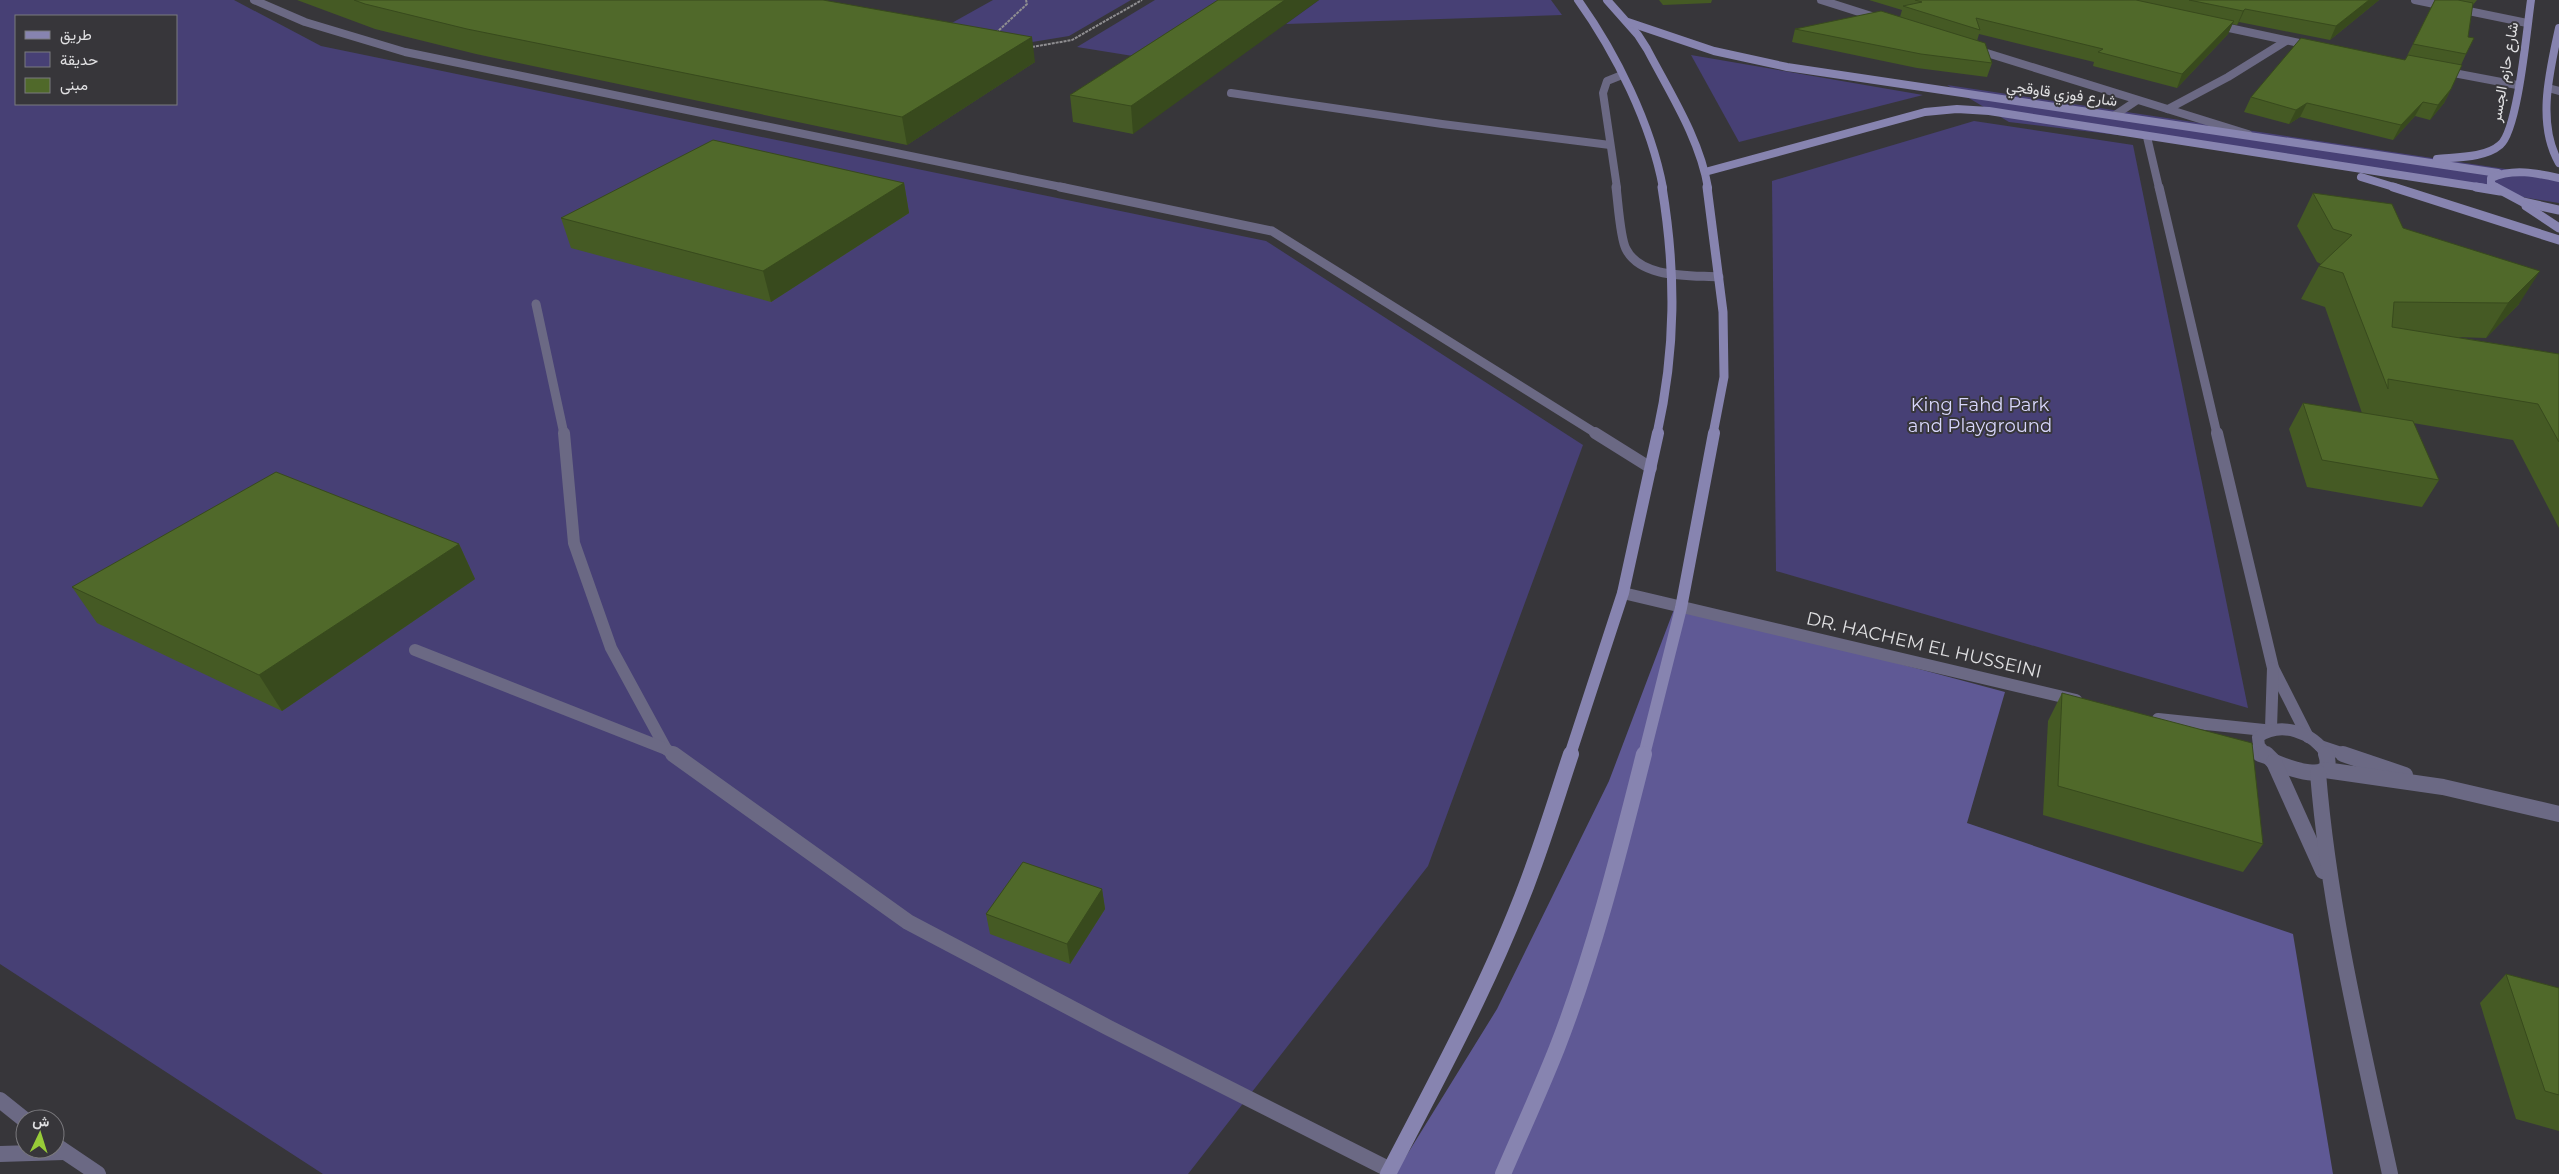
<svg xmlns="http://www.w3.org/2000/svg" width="2559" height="1174" viewBox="0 0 2559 1174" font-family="Montserrat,Vazirmatn,sans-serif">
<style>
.green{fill:#474075;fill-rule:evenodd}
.forest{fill:#5f5995}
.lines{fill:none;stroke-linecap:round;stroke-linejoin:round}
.path{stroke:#8f8e91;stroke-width:2;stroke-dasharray:3 1;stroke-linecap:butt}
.lane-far3{stroke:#6b6984;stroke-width:8}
.lane-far2{stroke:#6b6984;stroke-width:9}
.lane-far1{stroke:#6b6984;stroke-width:12}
.lane{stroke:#6b6984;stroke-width:16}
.street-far3{stroke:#6b6984;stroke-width:8}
.street-far2{stroke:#6b6984;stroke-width:9}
.street-far1{stroke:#6b6984;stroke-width:12}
.street{stroke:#6b6984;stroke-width:16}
.secondary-far3{stroke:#8784b0;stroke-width:8}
.secondary-far2{stroke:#8784b0;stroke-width:9}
.secondary-far1{stroke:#8784b0;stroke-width:12}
.secondary{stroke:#8784b0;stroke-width:16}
.wall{fill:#455a24}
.shaded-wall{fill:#384a1d}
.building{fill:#50692a;stroke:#384a1d}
.labels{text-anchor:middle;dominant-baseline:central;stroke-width:4;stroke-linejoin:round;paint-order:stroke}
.far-street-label{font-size:15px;fill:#e1e1e3;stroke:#37363a}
.park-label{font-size:18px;fill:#d9d7fc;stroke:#37363a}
.street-label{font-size:18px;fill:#e1e1e3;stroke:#37363a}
</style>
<rect width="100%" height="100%" fill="#37363a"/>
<g class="green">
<path d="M0 0H234L321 46 1266 241 1583 445 1428 866 1188 1174H323L0 964ZM16 16H176V104H16Z"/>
<polygon points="993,0 1131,0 1069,36 1026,43 941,29"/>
<polygon points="1155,0 1255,0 1164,61 1077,47"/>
<polygon points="1319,0 1551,0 1562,15 1286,24"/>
<polygon points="1691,55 1923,95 1739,142"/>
<polygon points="1947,85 2559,177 2559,203 2168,141 2009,122"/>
<polygon points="1974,121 2133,145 2248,708 1776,571 1772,181"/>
</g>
<polygon class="forest" points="1676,604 2005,692 1967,823 2293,934 2333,1174 1395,1174 1497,1009 1609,781"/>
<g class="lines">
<g class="path">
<polyline points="996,33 1027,4 1026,0"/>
<polyline points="1032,47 1072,40 1142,0"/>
</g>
<g class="lane-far3">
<polyline points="254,0 305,22 405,52 1066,188"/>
<polyline points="1231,93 1442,124 1610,145"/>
<polyline points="1617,188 1603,93 1607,81 1622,75"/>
</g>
<g class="lane-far2">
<polyline points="1060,187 1272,231 1597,434"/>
<path d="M1616 187C1618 201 1620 238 1626 249 1641 279 1691 275 1719 277"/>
<polyline points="536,304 564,434"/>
</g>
<g class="lane-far1">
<polyline points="564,433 574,543 611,648 666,749 674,755"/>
<polyline points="1595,433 1651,468"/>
<polyline points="415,650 666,749"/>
</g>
<g class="lane">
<polyline points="673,754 908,922 1107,1027 1390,1170"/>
<polyline points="0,1154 64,1152"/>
</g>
<g class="street-far3">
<polyline points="1821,0 1881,19"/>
<polyline points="2415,0 2527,23"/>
<polyline points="2215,25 2313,46"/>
<polyline points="1974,49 2248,134"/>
<polyline points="2443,71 2517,85"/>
<polyline points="2548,88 2559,91"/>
<polyline points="2168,109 2228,77 2286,41"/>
<polyline points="2115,115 2136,101"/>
<polyline points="2147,137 2159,188"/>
</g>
<polyline class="street-far2" points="2159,187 2217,434"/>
<g class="street-far1">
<polyline points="2217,433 2273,668 2308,737"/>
<polyline points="1623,593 2076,700"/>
<polyline points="2158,719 2264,730"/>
<polyline points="2271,728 2273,668"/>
<polyline points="2237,746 2263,755"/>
<polyline points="2320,746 2347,755"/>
<path d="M2267 755 2259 746 2258 737C2281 721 2313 732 2327 755"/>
</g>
<g class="street">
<polyline points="2260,754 2266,756"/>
<polyline points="2266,754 2274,762"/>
<polyline points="2343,754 2405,775"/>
<path d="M2274 762C2286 767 2337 787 2326 754"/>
<polyline points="2274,762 2323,871"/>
<polyline points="2325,770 2443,787 2559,814"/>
<path d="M2318 773C2329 909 2361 1041 2390 1174"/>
<polyline points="0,1100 25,1120"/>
<polyline points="55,1145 98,1174"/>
</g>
<g class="secondary-far3">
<path d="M1578 0C1616 53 1651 124 1663 188"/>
<path d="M1607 0 1638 35 1647 49C1670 93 1700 139 1708 188"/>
<polyline points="1628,22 1714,51 1787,67 2498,173"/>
<path d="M2559 28C2550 70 2536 123 2559 163"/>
<path d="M2437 159C2456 157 2485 158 2500 145 2518 131 2527 27 2531 0"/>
<polyline points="1705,172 1925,112 1957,109 1989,111 2484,188"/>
<polyline points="2361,177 2397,188"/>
<path d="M2497 188 2491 184V178C2513 168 2536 173 2559 178"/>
</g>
<g class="secondary-far2">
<polyline points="1707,187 1723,312 1724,377 1713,434"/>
<polyline points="2393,187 2559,240"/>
<polyline points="2476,187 2500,191"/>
<polyline points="2495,187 2523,202 2559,210"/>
<polyline points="2526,206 2559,228"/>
<path d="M1657 434C1676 349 1676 272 1662 187"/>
</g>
<g class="secondary-far1">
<polyline points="1570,755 1623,593 1658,433"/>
<polyline points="1644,755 1681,608 1714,433"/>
</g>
<g class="secondary">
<path d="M1388 1174C1441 1072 1497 970 1535 862 1548 826 1559 790 1571 754"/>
<path d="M1503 1174C1521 1132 1540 1091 1557 1048 1594 953 1619 853 1644 754"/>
</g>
</g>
<g class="wall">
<polygon points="297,0 823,0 1035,62 907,145 476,54 375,29"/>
<polygon points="1218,0 1133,134 1073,122 1070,95"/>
<polygon points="1659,0 1712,0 1711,3 1663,5"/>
<polygon points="1869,0 2379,0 2330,40 2239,22 2237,25 2232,24 2228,34 2177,88 2093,66 2094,62 1979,34 1977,41 1992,63 1987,77 1917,68 1792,42 1795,29 1900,17 1902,10"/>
<polygon points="2435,0 2477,0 2472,6 2468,37 2466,54 2461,65 2451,89 2444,103 2430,120 2415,116 2393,140 2300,117 2289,124 2244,112 2251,97 2405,60"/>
<polygon points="904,183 909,213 771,302 571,248 561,218"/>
<polygon points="2313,193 2403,228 2519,304 2486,338 2456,337 2559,354 2559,528 2513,440 2413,423 2439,480 2422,507 2307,487 2289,429 2303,403 2362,413 2325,307 2301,299 2319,266 2321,264 2317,262 2297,226"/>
<polygon points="459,544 475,579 282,711 97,623 72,587"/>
<polygon points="2062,693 2263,844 2243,872 2043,815 2048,721"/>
<polygon points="1102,889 1105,909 1070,964 990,934 986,914"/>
<polygon points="2506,974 2559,988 2559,1131 2516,1119 2480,1003"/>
</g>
<g class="shaded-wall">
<polygon points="1285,0 1319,0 1133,134 1131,106"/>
<polygon points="2369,0 2379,0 2330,40 2336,26"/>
<polygon points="2245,9 2239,22 2237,25 2243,11"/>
<polygon points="2234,21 2228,34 2177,88 2182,74"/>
<polygon points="1032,37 1035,62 907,145 902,117"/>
<polygon points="2451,89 2444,103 2430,120 2438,105"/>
<polygon points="2423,102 2415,116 2393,140 2401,125"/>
<polygon points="2307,103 2300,117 2289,124 2296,110"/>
<polygon points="904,183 909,213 771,302 763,271"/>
<polygon points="2540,271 2519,304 2486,338 2508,303"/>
<polygon points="459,544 475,579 282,711 259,675"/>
<polygon points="1102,889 1105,909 1070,964 1067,944"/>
</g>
<g class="building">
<polygon points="354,0 823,0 1032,37 902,117 467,29 365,4"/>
<polygon points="1218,0 1285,0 1131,106 1070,95"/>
<polygon points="1915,0 2136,0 2234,21 2182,74 2098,52 2103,49 1976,18 1980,30 1903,6 1922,2"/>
<polygon points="2189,0 2369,0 2336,26 2245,9 2243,11"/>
<polygon points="2435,0 2458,0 2473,3 2468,37 2474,38 2466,54 2413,44"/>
<polygon points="1881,11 1985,43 1992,63 1921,54 1795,29"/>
<polygon points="2301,38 2405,60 2408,55 2462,65 2451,89 2438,105 2423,102 2401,125 2307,103 2296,110 2251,97"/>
<polygon points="713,140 904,183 763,271 561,218"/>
<polygon points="2313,193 2392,204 2403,228 2540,271 2508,303 2394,302 2392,327 2559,354 2559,442 2538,404 2388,379 2388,389 2343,273 2319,266 2352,235 2333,229"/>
<polygon points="2303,403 2413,421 2439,480 2322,460"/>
<polygon points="276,472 459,544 259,675 72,587"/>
<polygon points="2062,693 2252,743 2263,844 2058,786"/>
<polygon points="1023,862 1102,889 1067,944 986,914"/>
<polygon points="2506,974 2559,988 2559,1095 2545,1091"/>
</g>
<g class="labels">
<g class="far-street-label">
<text transform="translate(2504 72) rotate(-80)">شارع حازم الجسر</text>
<text transform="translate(2062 93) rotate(8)">شارع فوزي قاوقجي</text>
</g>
<g class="park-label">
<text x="1980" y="405">King Fahd Park<tspan x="1980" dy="21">and Playground</tspan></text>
</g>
<g class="street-label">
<text transform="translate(1924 645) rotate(13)">DR. HACHEM EL HUSSEINI</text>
</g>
</g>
<rect x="15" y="15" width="162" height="90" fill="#37363a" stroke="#7b7a7e"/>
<rect x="25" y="31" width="25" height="8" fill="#8784b0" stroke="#7b7a7e"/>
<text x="60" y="40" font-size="15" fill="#e1e1e3">طريق</text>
<rect x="25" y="52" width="25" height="15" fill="#474075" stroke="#7b7a7e"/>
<text x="60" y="65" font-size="15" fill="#e1e1e3">حديقة</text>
<rect x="25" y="78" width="25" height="15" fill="#50692a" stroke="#7b7a7e"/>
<text x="60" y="90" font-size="15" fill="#e1e1e3">مبنى</text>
<g transform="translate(40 1134) rotate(4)"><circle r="24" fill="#37363a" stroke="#7b7a7e"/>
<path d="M0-4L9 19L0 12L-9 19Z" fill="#97cc38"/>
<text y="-8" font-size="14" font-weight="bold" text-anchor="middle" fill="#e1e1e3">ش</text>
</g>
</svg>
